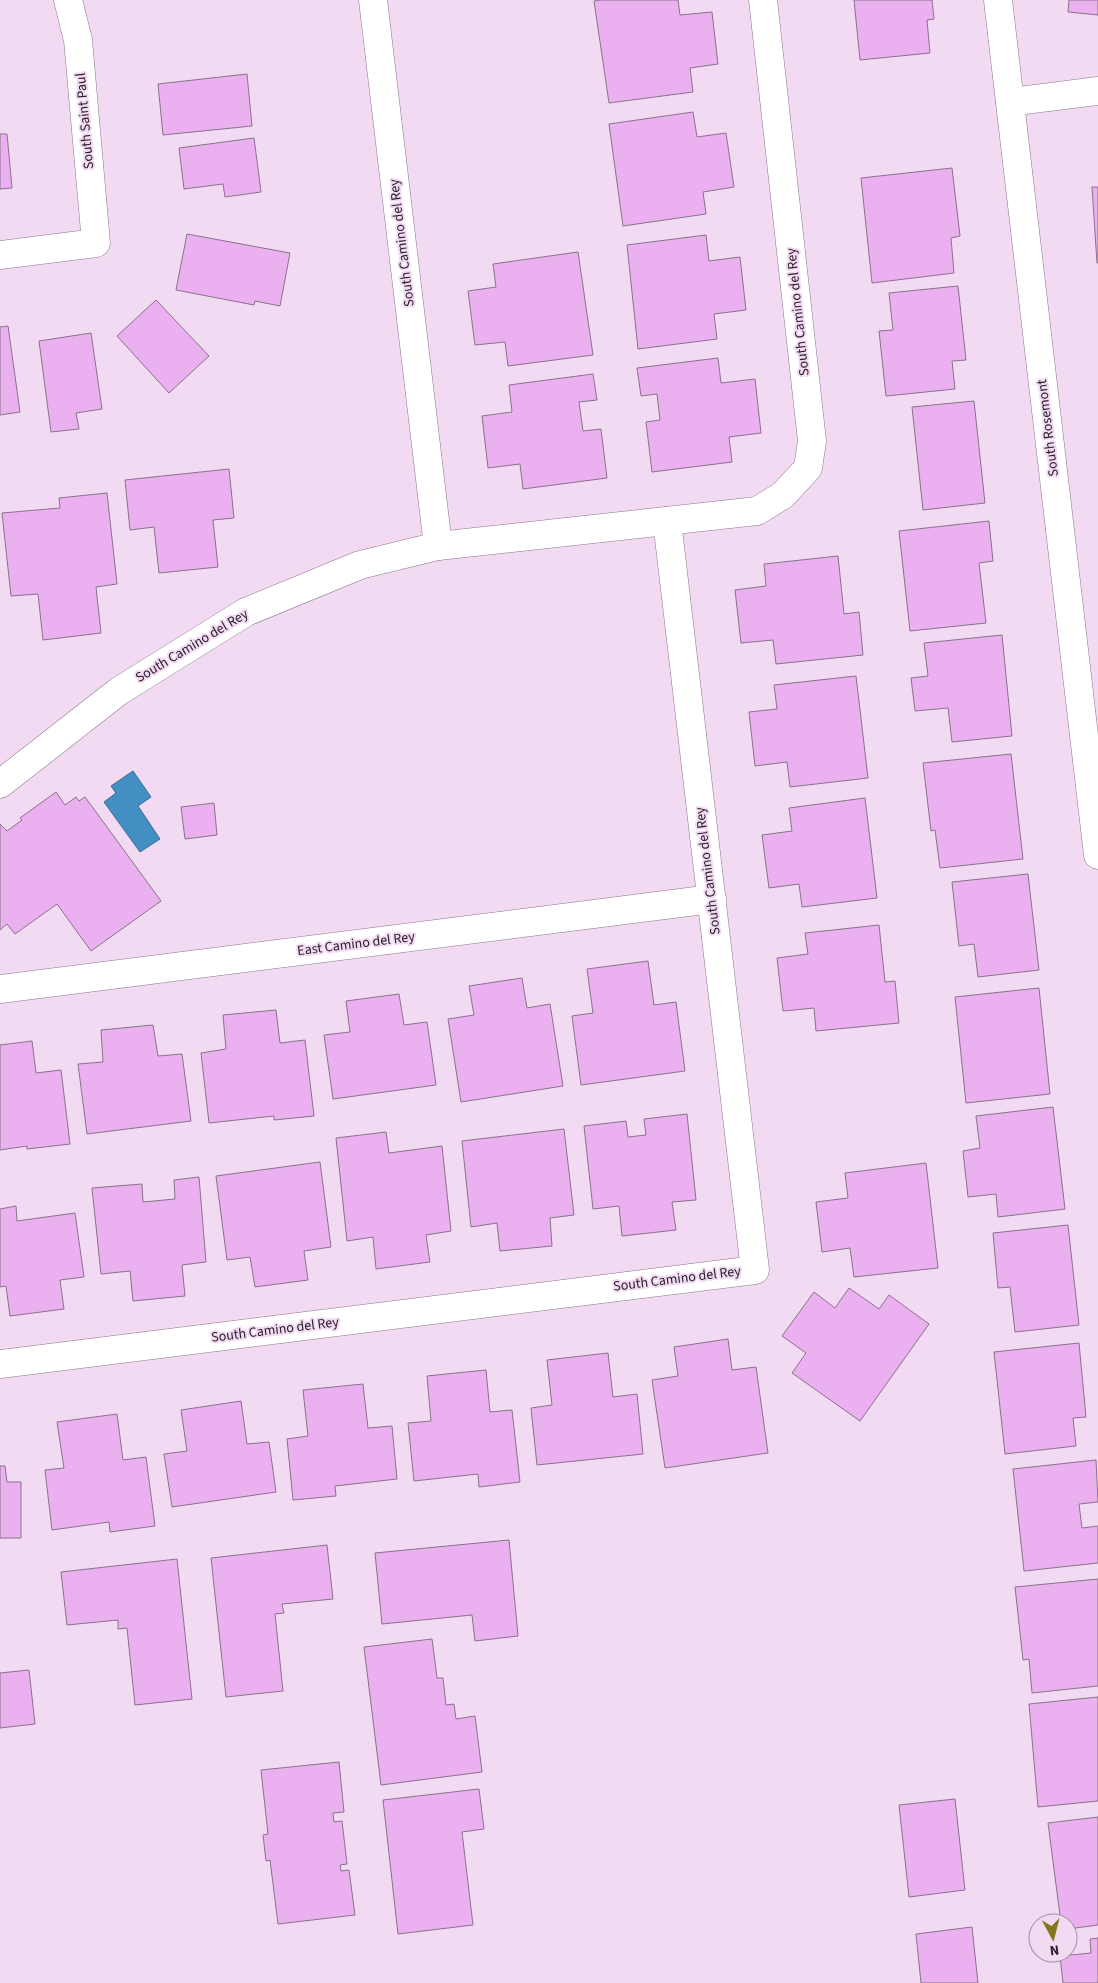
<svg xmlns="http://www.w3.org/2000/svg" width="1098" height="1983" viewBox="0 0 1098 1983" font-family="'Source Sans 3',sans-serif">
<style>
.water{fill:#438ec2;stroke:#3c6d94}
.building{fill:#ebb0f0;stroke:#88738a}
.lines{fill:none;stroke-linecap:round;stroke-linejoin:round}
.street-casing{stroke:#8b758d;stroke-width:29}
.street{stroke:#fff;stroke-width:28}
.labels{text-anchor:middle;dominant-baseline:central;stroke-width:4;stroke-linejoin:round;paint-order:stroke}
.street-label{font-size:14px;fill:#2a212a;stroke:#f2daf3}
</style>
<rect width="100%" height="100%" fill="#f2daf3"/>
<polygon class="water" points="133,771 151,797 138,806 160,839 140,852 104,802 116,793 111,786"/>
<g class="building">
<polygon points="600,0 678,0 680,15 712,12 718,64 690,68 693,92 609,103 594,1"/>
<polygon points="854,0 932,0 934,19 927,20 930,53 860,60"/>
<polygon points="1069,0 1098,0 1098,15 1068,12"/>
<polygon points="247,74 252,126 163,135 158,84"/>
<polygon points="693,112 697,137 726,133 734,187 703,192 706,214 623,226 609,124"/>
<polygon points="0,134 7,134 12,188 0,189"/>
<polygon points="254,138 261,192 225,197 223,184 184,189 179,148"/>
<polygon points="952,168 960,236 951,238 954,273 872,283 861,178"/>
<polygon points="1092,187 1098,187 1098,263 1097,263"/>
<polygon points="187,234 290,253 280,306 255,301 254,305 176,290"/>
<polygon points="706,235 709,261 740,257 746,310 714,314 717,339 638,349 627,245"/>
<polygon points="578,252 593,355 508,366 505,342 475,345 468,291 496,287 493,264"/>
<polygon points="958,286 966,360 952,361 955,389 886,396 879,331 893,330 889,293"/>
<polygon points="156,300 209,356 169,393 117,336"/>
<polygon points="8,326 20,412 0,415 0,327"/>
<polygon points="91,333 102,409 76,413 79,429 51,432 39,341"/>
<polygon points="718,358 721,383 755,379 761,433 729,437 732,462 652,472 646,422 660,420 657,394 641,396 637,368"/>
<polygon points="593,374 597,400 579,402 583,431 601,429 607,478 523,489 520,464 488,468 482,416 512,412 509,385"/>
<polygon points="974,401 985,503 923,510 912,407"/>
<polygon points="229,469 234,518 213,520 218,567 159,573 154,527 130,530 125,480"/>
<polygon points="107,493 117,584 96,587 101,633 43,640 38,594 11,596 2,513 60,508 59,498"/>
<polygon points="989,521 993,561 979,563 986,623 910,631 899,531"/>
<polygon points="838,556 844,614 859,612 863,655 776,664 773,640 741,643 735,590 766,586 764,564"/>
<polygon points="1002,635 1012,736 952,742 948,708 915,711 911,678 928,676 924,643"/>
<polygon points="856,676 868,778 790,787 787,762 755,766 749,712 777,709 774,685"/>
<polygon points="1011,754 1023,859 940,868 935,830 931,831 923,763"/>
<polygon points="56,792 65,805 76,797 79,801 85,797 161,901 91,951 57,904 15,934 7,924 0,930 0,824 7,831 22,820 20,818"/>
<polygon points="865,798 877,898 802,907 799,884 769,888 762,835 792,831 789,808"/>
<polygon points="214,803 217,835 185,839 181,807"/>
<polygon points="1028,874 1039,970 978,977 974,944 959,946 952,882"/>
<polygon points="879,925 885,982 895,981 899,1023 816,1031 814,1008 783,1011 777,958 808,954 805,933"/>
<polygon points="648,961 654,1005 676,1002 685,1071 581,1085 572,1016 593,1013 587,969"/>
<polygon points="522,978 527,1008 550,1004 563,1086 461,1102 448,1019 474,1015 469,986"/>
<polygon points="1039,988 1050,1094 966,1103 955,997"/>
<polygon points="399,994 404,1025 427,1022 436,1085 333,1099 324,1035 350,1032 346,1001"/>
<polygon points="276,1010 280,1043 305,1040 314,1116 274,1120 274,1116 209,1123 201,1053 226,1049 223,1015"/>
<polygon points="153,1025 158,1056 182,1054 191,1121 87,1134 78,1064 103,1062 101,1030"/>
<polygon points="32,1041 36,1073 61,1070 70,1144 27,1149 27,1146 0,1150 0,1045"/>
<polygon points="1053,1107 1065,1209 998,1217 996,1194 968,1197 963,1151 980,1148 976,1116"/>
<polygon points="687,1114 696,1200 672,1202 676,1230 622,1236 619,1206 593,1209 584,1126 626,1121 628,1137 646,1135 644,1119"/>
<polygon points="564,1129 574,1215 550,1218 552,1246 500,1251 497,1223 471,1227 462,1141"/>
<polygon points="386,1132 389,1153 442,1146 451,1231 426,1235 430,1262 376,1269 373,1237 347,1241 336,1138"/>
<polygon points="320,1162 331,1247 304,1251 308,1280 255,1287 250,1257 227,1260 216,1176"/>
<polygon points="926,1163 938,1268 854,1277 850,1248 822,1252 816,1202 848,1198 845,1173"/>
<polygon points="199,1177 206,1262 182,1265 185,1296 133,1301 130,1271 101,1274 92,1188 142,1184 143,1202 175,1199 174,1180"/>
<polygon points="16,1206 17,1221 75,1213 84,1277 60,1280 64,1309 10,1316 6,1286 0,1287 0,1209"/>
<polygon points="1068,1225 1079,1325 1015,1332 1010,1287 998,1288 993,1233"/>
<polygon points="849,1288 879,1309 889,1295 929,1324 860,1421 792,1373 806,1353 782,1336 814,1292 835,1308"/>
<polygon points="728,1339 732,1370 756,1367 768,1453 665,1468 652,1380 678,1376 674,1347"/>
<polygon points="1079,1343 1086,1417 1073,1418 1076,1446 1005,1454 994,1352"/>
<polygon points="608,1353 613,1397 637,1394 643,1454 537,1465 531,1408 552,1405 547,1360"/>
<polygon points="486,1370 490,1412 512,1410 520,1482 479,1487 478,1474 414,1481 408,1423 431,1421 427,1376"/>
<polygon points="363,1384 368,1428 392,1426 397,1479 335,1486 336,1496 293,1500 287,1439 308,1436 303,1390"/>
<polygon points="241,1401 247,1444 269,1442 276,1492 172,1507 164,1454 187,1451 181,1410"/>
<polygon points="117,1414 123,1460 146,1457 155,1526 110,1532 109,1522 52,1530 45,1470 64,1468 57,1422"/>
<polygon points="1096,1460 1098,1502 1079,1504 1082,1528 1098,1526 1098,1563 1024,1571 1013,1469"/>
<polygon points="0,1466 5,1466 7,1482 21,1482 21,1538 0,1538"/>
<polygon points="509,1540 518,1636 475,1641 472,1615 382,1624 375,1553"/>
<polygon points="327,1545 333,1599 282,1604 284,1613 275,1614 283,1691 226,1697 211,1558"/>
<polygon points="177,1559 192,1699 135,1705 127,1628 118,1629 118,1620 67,1625 61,1572"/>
<polygon points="1098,1579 1098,1686 1032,1693 1029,1659 1023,1660 1015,1587"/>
<polygon points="432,1639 437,1678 443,1678 446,1705 454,1704 456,1719 475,1716 482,1772 381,1785 364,1647"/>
<polygon points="29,1670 35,1724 0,1728 0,1673"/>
<polygon points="1098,1697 1098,1801 1038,1807 1029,1704"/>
<polygon points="339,1762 344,1812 333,1813 334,1822 342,1821 347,1864 340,1865 341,1871 349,1870 355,1915 278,1924 270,1860 266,1861 263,1835 268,1834 261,1770"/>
<polygon points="479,1789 484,1829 462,1832 473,1925 398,1934 383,1800"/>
<polygon points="955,1799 965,1890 909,1897 899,1805"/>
<polygon points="1098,1817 1098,1925 1068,1929 1068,1923 1061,1923 1048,1823"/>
<polygon points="972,1927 978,1983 921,1983 916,1934"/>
<polygon points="1098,1938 1098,1983 1063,1983 1060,1956 1091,1953 1090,1939"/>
</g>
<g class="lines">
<g class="street-casing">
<g id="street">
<polyline points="373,0 438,546"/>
<polyline points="998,0 1098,855"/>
<polyline points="1010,102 1098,91"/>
<polyline points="0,255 96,243 78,40 68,0"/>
<polyline points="0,784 119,691 246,612 360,565 438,546 757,511 783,495 808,468 812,441 763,0"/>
<polyline points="0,989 712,899"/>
<polyline points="0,1364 755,1270 667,521"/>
</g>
</g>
<use href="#street" class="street"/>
</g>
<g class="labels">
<g class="street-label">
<text transform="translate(85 121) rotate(-95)">South Saint Paul</text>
<text transform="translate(402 243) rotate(-97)">South Camino del Rey</text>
<text transform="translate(798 312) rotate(-96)">South Camino del Rey</text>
<text transform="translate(1048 428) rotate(-97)">South Rosemont</text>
<text transform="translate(192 646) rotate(-31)">South Camino del Rey</text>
<text transform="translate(708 871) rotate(-97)">South Camino del Rey</text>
<text transform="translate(356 944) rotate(-7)">East Camino del Rey</text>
<text transform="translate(677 1279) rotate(-7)">South Camino del Rey</text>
<text transform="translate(275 1330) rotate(-7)">South Camino del Rey</text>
</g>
</g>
<g transform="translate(1053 1938) rotate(173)"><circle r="24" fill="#f2daf3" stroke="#a290a3"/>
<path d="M0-4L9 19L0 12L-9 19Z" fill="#86771b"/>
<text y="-8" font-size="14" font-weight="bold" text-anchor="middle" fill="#2a212a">N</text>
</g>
</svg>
